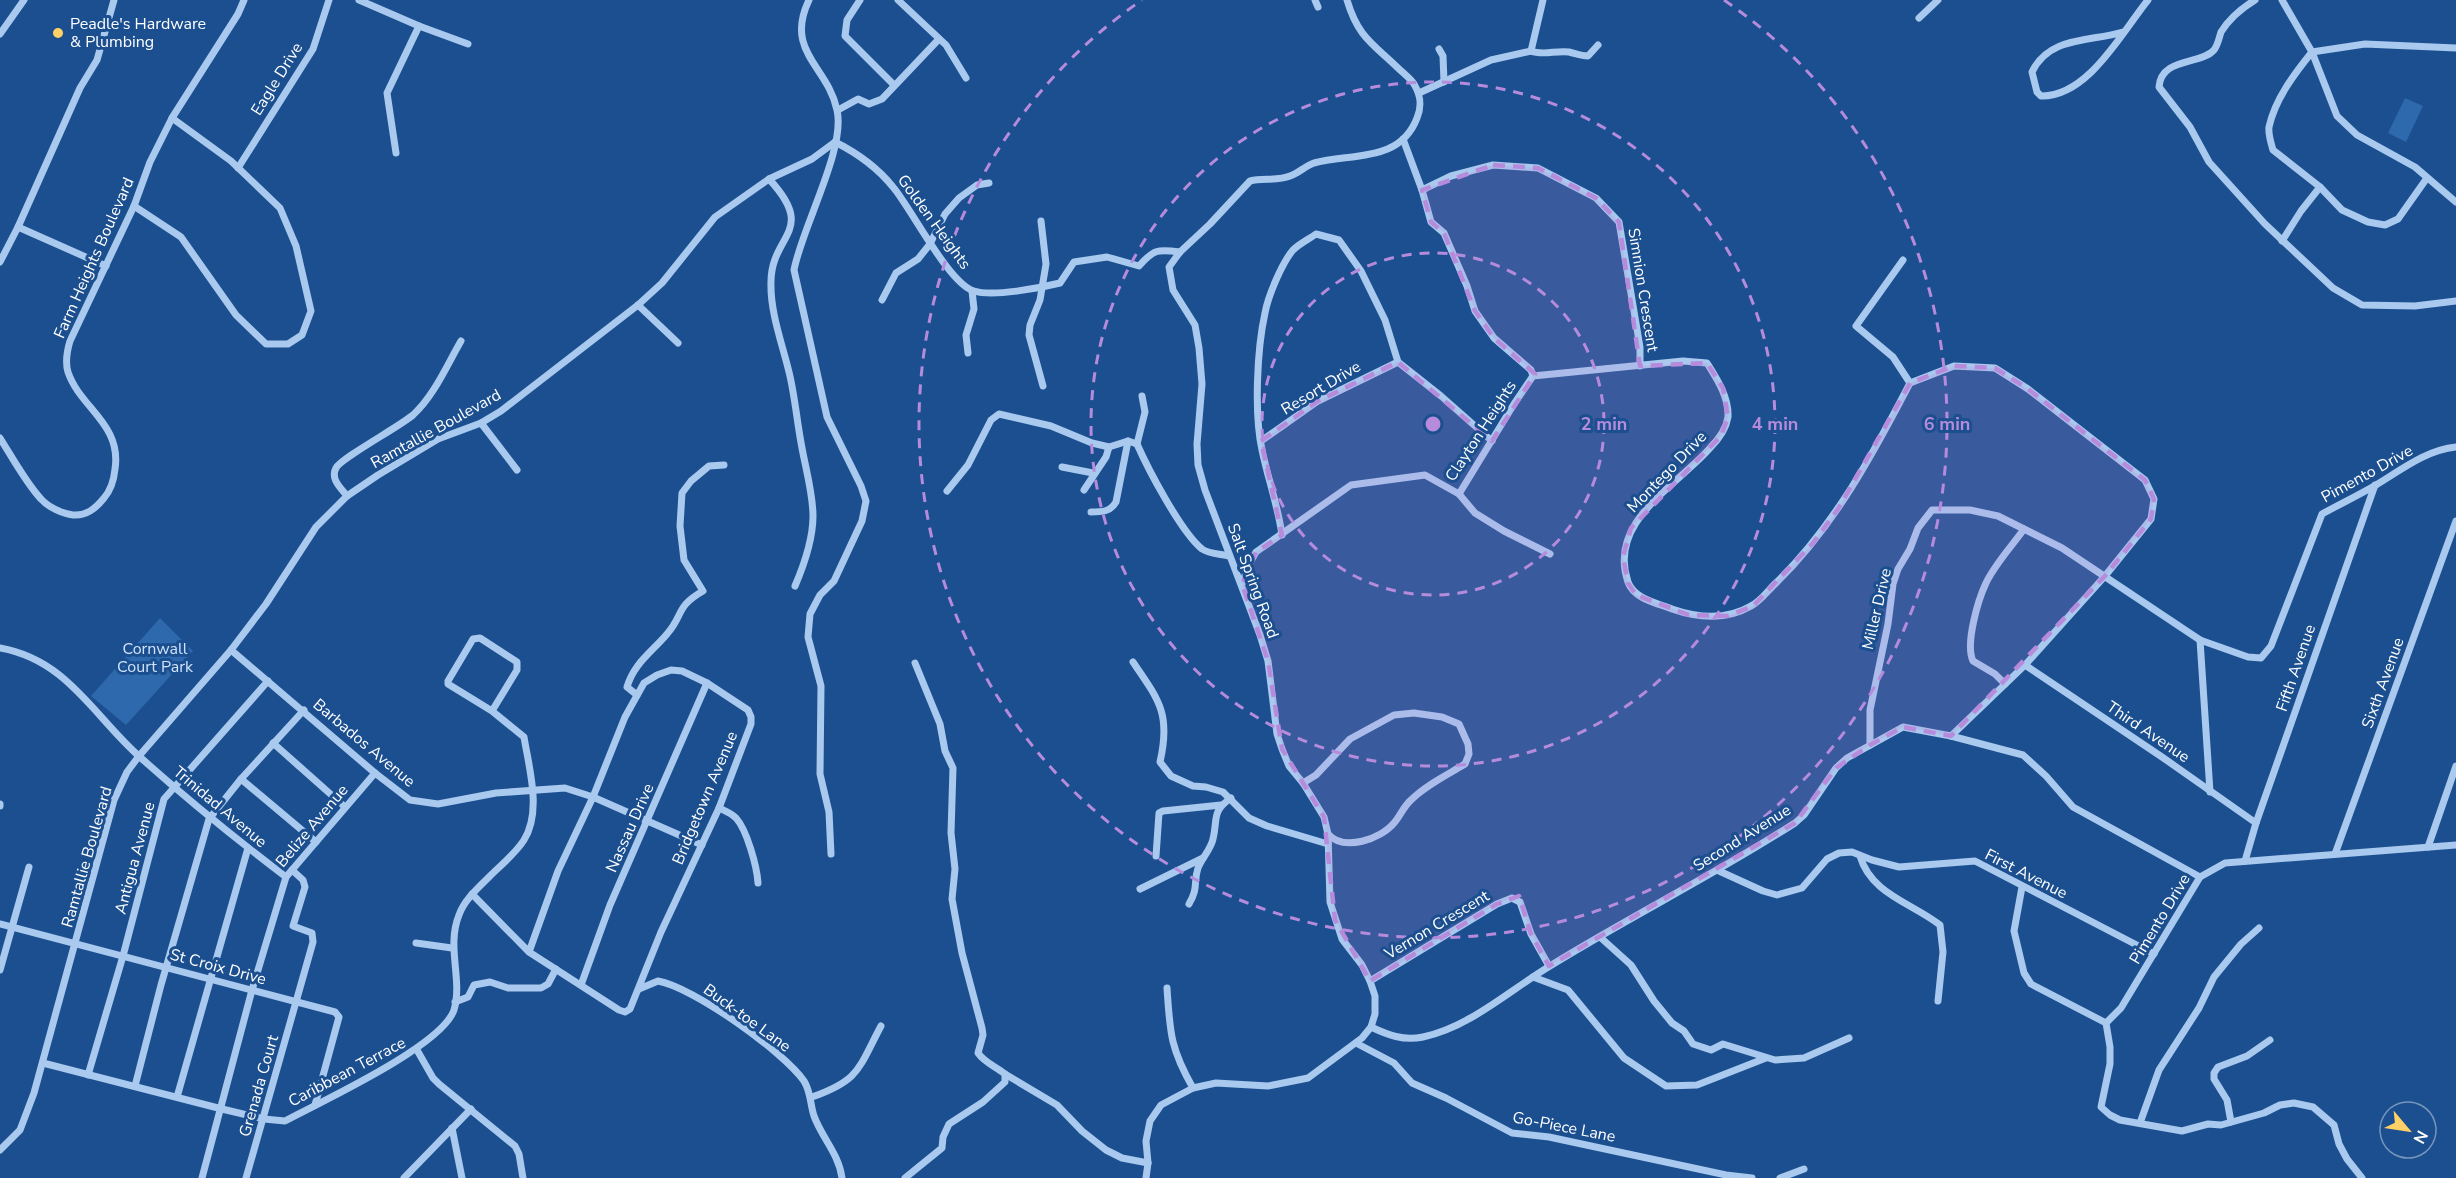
<svg xmlns="http://www.w3.org/2000/svg" width="2456" height="1178" viewBox="0 0 2456 1178" font-family="'Nunito Sans',sans-serif">
<style>
.green{fill:#2e69ad}
.lines{fill:none;stroke-linecap:round;stroke-linejoin:round}
.minor{stroke:#a9c9ee;stroke-width:7}
.marked{fill:#b68bdc;fill-opacity:0.2;stroke:#b68bdc;stroke-width:4.5;stroke-dasharray:12 8;stroke-linejoin:round}
.ring{fill:none;stroke:#b68bdc;stroke-width:3;stroke-dasharray:10 8}
.poi-dot{fill:#ffd166;stroke:#1b4f8f;stroke-width:2}
.labels{text-anchor:middle;dominant-baseline:central;stroke-width:6;stroke-linejoin:round;paint-order:stroke}
.poi-label{font-size:16px;fill:#fff;stroke:#1b4f8f;text-anchor:start}
.street-label{font-size:16px;fill:#fff;stroke:#1b4f8f}
.park-label{font-size:16px;fill:#cfe3fa;stroke:#1b4f8f}
.centre{fill:#b68bdc;stroke:#1b4f8f;stroke-width:3}
.ring-label{font-size:18px;text-anchor:middle;font-weight:bold;fill:#b68bdc;stroke:#1b4f8f;stroke-width:6;stroke-linejoin:round;paint-order:stroke}
</style>
<rect width="100%" height="100%" fill="#1b4f8f"/>
<g class="green">
<polygon points="2405,98 2423,106 2406,142 2388,133"/>
<polygon points="160,618 193,651 126,725 91,696"/>
</g>
<g class="lines">
<g class="minor">
<polyline points="359,0 419,26 468,44"/>
<path d="M809 0C784 52 828 66 837 110 846 149 802 227 794 270L827 417 861 486 866 501 862 521 834 581 820 595 810 614 808 637 821 686 820 774 829 812 831 854"/>
<polyline points="860,0 847,20 845,36 894,85"/>
<polyline points="898,0 946,45 966,78"/>
<polyline points="1315,0 1318,7"/>
<path d="M2255 0C2242 8 2229 19 2221 32 2219 38 2218 45 2214 50 2201 65 2161 57 2159 87L2190 127 2209 162 2265 224 2333 288 2362 305 2415 306 2456 301"/>
<polyline points="2282,0 2312,52 2337,116 2357,135 2415,167 2456,202"/>
<polyline points="1919,18 1938,0"/>
<path d="M2123 32C2090 42 2049 36 2032 72L2037 92 2041 96C2088 97 2122 32 2148 0"/>
<polyline points="0,34 24,0"/>
<polyline points="1439,49 1443,56 1444,82"/>
<path d="M1531 51C1543 56 1556 50 1569 52 1577 54 1581 56 1588 56L1598 45"/>
<polyline points="1419,93 1491,60 1531,51 1543,0"/>
<polyline points="838,110 858,99 869,104 882,99 939,39"/>
<polyline points="1403,139 1422,190 1431,222 1444,233 1467,286 1475,311 1494,338 1531,370 1533,376"/>
<path d="M835 142C857 153 877 167 893 187 911 208 949 284 974 291 993 297 1040 288 1060 283L1074 262 1107 257 1139 266C1154 249 1158 249 1180 252"/>
<polyline points="396,153 387,93 419,26"/>
<polyline points="238,168 313,49 329,0"/>
<path d="M2427 178 2398 219 2385 225 2368 222 2342 210 2320 187 2273 150C2271 143 2268 134 2269 127 2275 99 2295 73 2312 52L2365 44 2456 48"/>
<path d="M769 179C818 232 771 234 771 282 770 312 782 343 789 372 795 396 797 423 802 448 806 470 813 494 813 516 813 540 804 565 795 586"/>
<polyline points="1422,190 1451,176 1493,165 1538,168 1596,198 1619,222 1640,347 1640,366"/>
<polyline points="134,206 181,237 236,315 266,344 288,344 302,335 311,311 296,246 280,208 231,161 172,118"/>
<polyline points="1041,221 1046,264 1040,300 1030,325 1029,335 1043,386"/>
<polyline points="18,227 106,266"/>
<polyline points="2282,241 2301,211 2320,187"/>
<polyline points="1903,260 1856,326 1893,357 1910,383 1954,366 1995,368 2028,389 2145,480 2154,499 2151,519 2105,576 2025,665 1951,736"/>
<polyline points="0,262 18,227 80,88 97,60 114,0"/>
<polyline points="882,300 896,273 918,259 930,244 945,214 959,198 977,185 989,183"/>
<polyline points="638,305 678,343"/>
<polyline points="968,353 966,335 974,309 972,291"/>
<path d="M1533 376 1683 361 1707 363C1717 379 1729 397 1728 417 1726 430 1718 440 1710 448 1677 486 1607 521 1628 582 1634 599 1657 603 1672 609 1698 618 1727 620 1751 606 1761 601 1769 589 1777 582 1835 525 1873 454 1910 383"/>
<polyline points="481,423 517,470"/>
<path d="M0 438C12 457 26 483 41 499 48 507 63 514 73 515 87 516 96 508 104 498 111 490 114 479 115 469 122 424 80 408 68 372 65 362 67 351 70 341L134 206 150 162 172 118 238 14 244 0"/>
<polyline points="1261,441 1318,401 1398,362"/>
<polyline points="1137,444 1145,412 1142,396"/>
<polyline points="1062,467 1093,473"/>
<polyline points="1084,490 1106,457 1109,447"/>
<path d="M947 491 968 465 991 420 999 414 1051 426 1092 443 1109 447 1128 441 1137 444C1148 469 1181 532 1202 549 1209 554 1221 554 1229 556"/>
<polyline points="1459,494 1475,513 1504,531 1550,554"/>
<path d="M347 496C341 488 330 479 336 468 341 458 399 427 413 415 434 396 447 365 461 341"/>
<path d="M1091 512C1102 512 1110 512 1116 502L1128 441"/>
<path d="M1282 535C1278 506 1268 479 1262 450 1254 414 1257 349 1265 313 1268 296 1282 263 1293 250 1299 244 1309 239 1316 234L1339 240 1361 271 1385 320 1398 362 1441 396 1492 441"/>
<polyline points="1242,584 1248,566 1256,552 1351,485 1425,475 1459,494 1514,404 1533,376"/>
<polyline points="2200,640 2210,792"/>
<path d="M0 648C68 660 94 717 141 758 188 800 236 839 286 877"/>
<polyline points="231,650 375,773 410,800 438,804 496,793 565,788 593,797 702,845"/>
<path d="M1133 662C1159 700 1171 714 1160 762L1171 776 1193 786 1206 787 1223 792 1249 818 1267 826 1328 844"/>
<polyline points="2025,665 2162,757 2256,823"/>
<path d="M2005 684 1995 674 1973 661C1965 644 1978 600 1986 583 1995 564 2012 546 2024 529"/>
<path d="M637 695 627 687C634 663 652 652 667 634 684 615 675 607 703 591L684 560 680 526 682 493 691 481 709 466 724 465"/>
<polyline points="273,743 345,807"/>
<path d="M1870 745V710L1888 624 1893 584 1898 569 1910 549 1918 528 1932 510H1970L1998 516 2062 548 2200 640 2248 657 2261 658 2271 646 2322 514C2340 504 2359 495 2376 485 2401 470 2426 450 2456 447"/>
<polyline points="241,779 316,842"/>
<path d="M1303 783 1316 775 1350 739 1394 715 1414 713 1442 717 1459 724 1468 744 1469 754 1465 764C1447 775 1426 785 1411 800 1404 806 1400 816 1394 823 1381 839 1344 852 1328 834"/>
<polyline points="0,804 0,806"/>
<path d="M719 808C725 811 731 813 736 818 747 830 757 867 758 883"/>
<polyline points="2428,847 2456,766"/>
<polyline points="2335,854 2456,521"/>
<polyline points="1156,856 1159,813 1163,811 1221,805"/>
<path d="M1860 856C1871 894 1912 903 1940 925L1943 952 1938 1001"/>
<polyline points="2245,861 2256,823 2375,485"/>
<polyline points="1719,871 1763,891 1777,895 1802,888 1827,859 1839,853 1852,852 1872,860 1899,867 1975,861 2154,954"/>
<polyline points="2022,887 2014,931 2024,973 2031,984 2106,1023 2121,1008 2200,877 2225,863 2456,845"/>
<polyline points="1140,889 1203,858"/>
<polyline points="472,894 529,952 619,1010 625,1012 630,1009 661,932 719,808 751,724 751,717 748,710 707,683 682,671 671,670 657,675 644,683 625,717 593,797 558,871 529,952"/>
<path d="M1189 904C1199 887 1193 883 1198 868 1202 858 1211 849 1213 839 1218 819 1211 812 1231 798"/>
<polyline points="0,924 335,1012 339,1017 315,1105"/>
<polyline points="1600,937 1631,965 1654,1001 1672,1023 1684,1031 1693,1044 1711,1050 1723,1044 1775,1060 1804,1058 1849,1038"/>
<polyline points="416,943 452,948"/>
<polyline points="0,970 29,867"/>
<polyline points="1533,977 1568,990 1624,1058 1666,1086 1697,1085 1766,1058"/>
<polyline points="1370,981 1497,904 1512,898 1520,902 1531,934 1549,966"/>
<polyline points="581,985 610,905 707,683"/>
<path d="M1167 988C1170 1032 1170 1048 1193 1088"/>
<path d="M639 989 658 981C693 987 784 1052 804 1081 811 1092 810 1104 814 1116 822 1138 839 1154 842 1178"/>
<polyline points="455,1002 468,997 474,985 490,982 508,988 541,988 548,984 556,969"/>
<polyline points="2106,1023 2110,1047 2110,1064 2101,1107 2110,1115 2120,1120 2182,1131 2208,1124 2221,1125 2264,1113 2280,1105 2294,1103 2313,1107 2334,1125 2339,1144 2347,1159 2362,1178"/>
<path d="M1371 1027C1388 1035 1403 1041 1423 1037 1470 1027 1510 990 1550 966 1631 916 1716 874 1795 823L1804 815 1836 768 1847 758 1903 727 1951 736 2023 755 2046 776 2073 807 2200 877"/>
<polyline points="1356,1043 1394,1063 1412,1083 1446,1098 1512,1133 1549,1137 1726,1175 1752,1178"/>
<polyline points="417,1050 433,1078 439,1084 515,1146 519,1154 523,1178"/>
<path d="M43 1063 222 1109 264 1119 285 1121C322 1101 442 1046 454 1010 463 980 446 947 459 915 464 900 479 887 490 876 501 865 516 853 524 840 542 811 529 768 524 737L492 711 448 684V681L473 639 480 638 517 662V670L492 711"/>
<polyline points="1005,1074 1057,1105 1082,1131 1106,1150 1122,1158 1148,1163"/>
<polyline points="88,1075 123,956 164,799 268,681"/>
<polyline points="135,1086 161,985 209,819 241,779 304,710"/>
<polyline points="177,1097 248,848"/>
<path d="M812 1097C860 1080 858 1069 881 1026"/>
<polyline points="2231,1122 2227,1100 2214,1079 2214,1073 2218,1067 2247,1056 2270,1040"/>
<polyline points="2140,1123 2159,1070 2199,1008 2214,977 2241,944 2259,928"/>
<polyline points="452,1128 462,1178"/>
<polyline points="0,1150 20,1130 34,1093 114,800 127,772 139,756 231,650 266,604 316,527 347,496 378,475 438,439 481,423 501,411 638,305 662,283 715,217 769,179 812,159 835,142"/>
<polyline points="202,1178 252,990 286,877 375,773"/>
<polyline points="246,1178 313,942 312,933 293,926 305,887 303,880 292,870"/>
<polyline points="404,1178 471,1109"/>
<path d="M905 1178 942 1148 943 1137 949 1124 983 1102 1005 1082V1074C995 1066 985 1063 978 1053L983 1035 982 1028 962 953 952 899 955 869 951 833 953 768 945 751 940 724 915 663"/>
<path d="M1146 1178 1148 1163 1146 1141 1150 1121 1161 1105 1193 1088 1216 1083 1268 1086 1308 1078 1362 1038 1371 1027 1375 1014V996L1370 981 1362 965 1342 939 1330 902 1328 834 1324 817 1303 783 1289 766 1282 749 1277 734 1268 661 1260 635 1205 490 1198 465 1197 444 1202 384 1199 348 1195 325 1173 290 1169 267 1180 252 1210 224 1250 181C1263 178 1278 181 1290 176 1299 173 1305 166 1314 163 1351 153 1400 163 1417 118 1422 106 1421 96 1414 84 1410 78 1403 73 1398 68 1372 43 1358 37 1347 0"/>
<polyline points="1780,1178 1804,1169"/>
</g>
</g>
<path class="marked" d="M1493 165 1538 168 1596 198 1619 222 1640 366 1707 363 1723 388 1728 417 1721 436 1631 528 1623 557 1628 583 1636 595 1689 615 1728 616 1753 606 1813 543 1838 509 1910 383 1954 366 1995 368 2028 389 2145 480 2154 499 2151 519 2105 576 1951 736 1903 727 1870 745 1836 768 1795 823 1549 966 1531 934 1519 896 1497 904 1370 981 1335 920 1324 817 1282 749 1268 661 1242 584 1256 552 1282 535 1261 441 1318 401 1398 362 1492 441 1535 374 1494 338 1475 311 1444 233 1431 222 1422 190Z"/>
<g class="ring">
<circle cx="1433" cy="424" r="171"/>
<circle cx="1433" cy="424" r="342"/>
<path d="M1724 0A514 514 0 1 1 1142 0"/>
</g>
<circle class="poi-dot" cx="58" cy="33" r="6"/>
<g class="labels">
<g class="poi-label">
<text x="70" y="24">Peadle's Hardware<tspan x="70" dy="18">&amp; Plumbing</tspan></text>
</g>
<g class="street-label">
<text transform="translate(277 79) rotate(-58)">Eagle Drive</text>
<text transform="translate(934 222) rotate(54)">Golden Heights</text>
<text transform="translate(94 258) rotate(-66)">Farm Heights Boulevard</text>
<text transform="translate(1643 290) rotate(81)">Simnion Crescent</text>
<text transform="translate(1321 388) rotate(-31)">Resort Drive</text>
<text transform="translate(436 429) rotate(-29)">Ramtallie Boulevard</text>
<text transform="translate(1481 431) rotate(-57)">Clayton Heights</text>
<text transform="translate(1667 472) rotate(-46)">Montego Drive</text>
<text transform="translate(2367 474) rotate(-29)">Pimento Drive</text>
<text transform="translate(1253 581) rotate(70)">Salt Spring Road</text>
<text transform="translate(1877 609) rotate(-77)">Miller Drive</text>
<text transform="translate(2296 668) rotate(-71)">Fifth Avenue</text>
<text transform="translate(2383 683) rotate(-70)">Sixth Avenue</text>
<text transform="translate(2148 732) rotate(34)">Third Avenue</text>
<text transform="translate(364 743) rotate(40)">Barbados Avenue</text>
<text transform="translate(705 798) rotate(-67)">Bridgetown Avenue</text>
<text transform="translate(220 807) rotate(40)">Trinidad Avenue</text>
<text transform="translate(312 826) rotate(-50)">Belize Avenue</text>
<text transform="translate(630 828) rotate(-66)">Nassau Drive</text>
<text transform="translate(1742 838) rotate(-32)">Second Avenue</text>
<text transform="translate(87 857) rotate(-74)">Ramtallie Boulevard</text>
<text transform="translate(135 858) rotate(-75)">Antigua Avenue</text>
<text transform="translate(2026 874) rotate(27)">First Avenue</text>
<text transform="translate(2160 919) rotate(-59)">Pimento Drive</text>
<text transform="translate(1437 925) rotate(-31)">Vernon Crescent</text>
<text transform="translate(218 967) rotate(15)">St Croix Drive</text>
<text transform="translate(747 1018) rotate(36)">Buck-toe Lane</text>
<text transform="translate(347 1072) rotate(-28)">Caribbean Terrace</text>
<text transform="translate(259 1086) rotate(-74)">Grenada Court</text>
<text transform="translate(1564 1127) rotate(11)">Go-Piece Lane</text>
</g>
<g class="park-label">
<text x="155" y="649">Cornwall<tspan x="155" dy="18">Court Park</tspan></text>
</g>
</g>
<circle cx="1433" cy="424" r="9" class="centre"/>
<g class="ring-label">
<text x="1604" y="430">2 min</text>
<text x="1775" y="430">4 min</text>
<text x="1947" y="430">6 min</text>
</g>
<g transform="translate(2408 1130) rotate(119)"><circle r="28" fill="#1b4f8f" stroke="#7695bc" stroke-width="1.5"/>
<path d="M0-4.5L10 22L0 15L-10 22Z" fill="#ffd166"/>
<text y="-9" font-size="16" font-weight="bold" text-anchor="middle" fill="#ffffff">N</text>
</g>
</svg>
